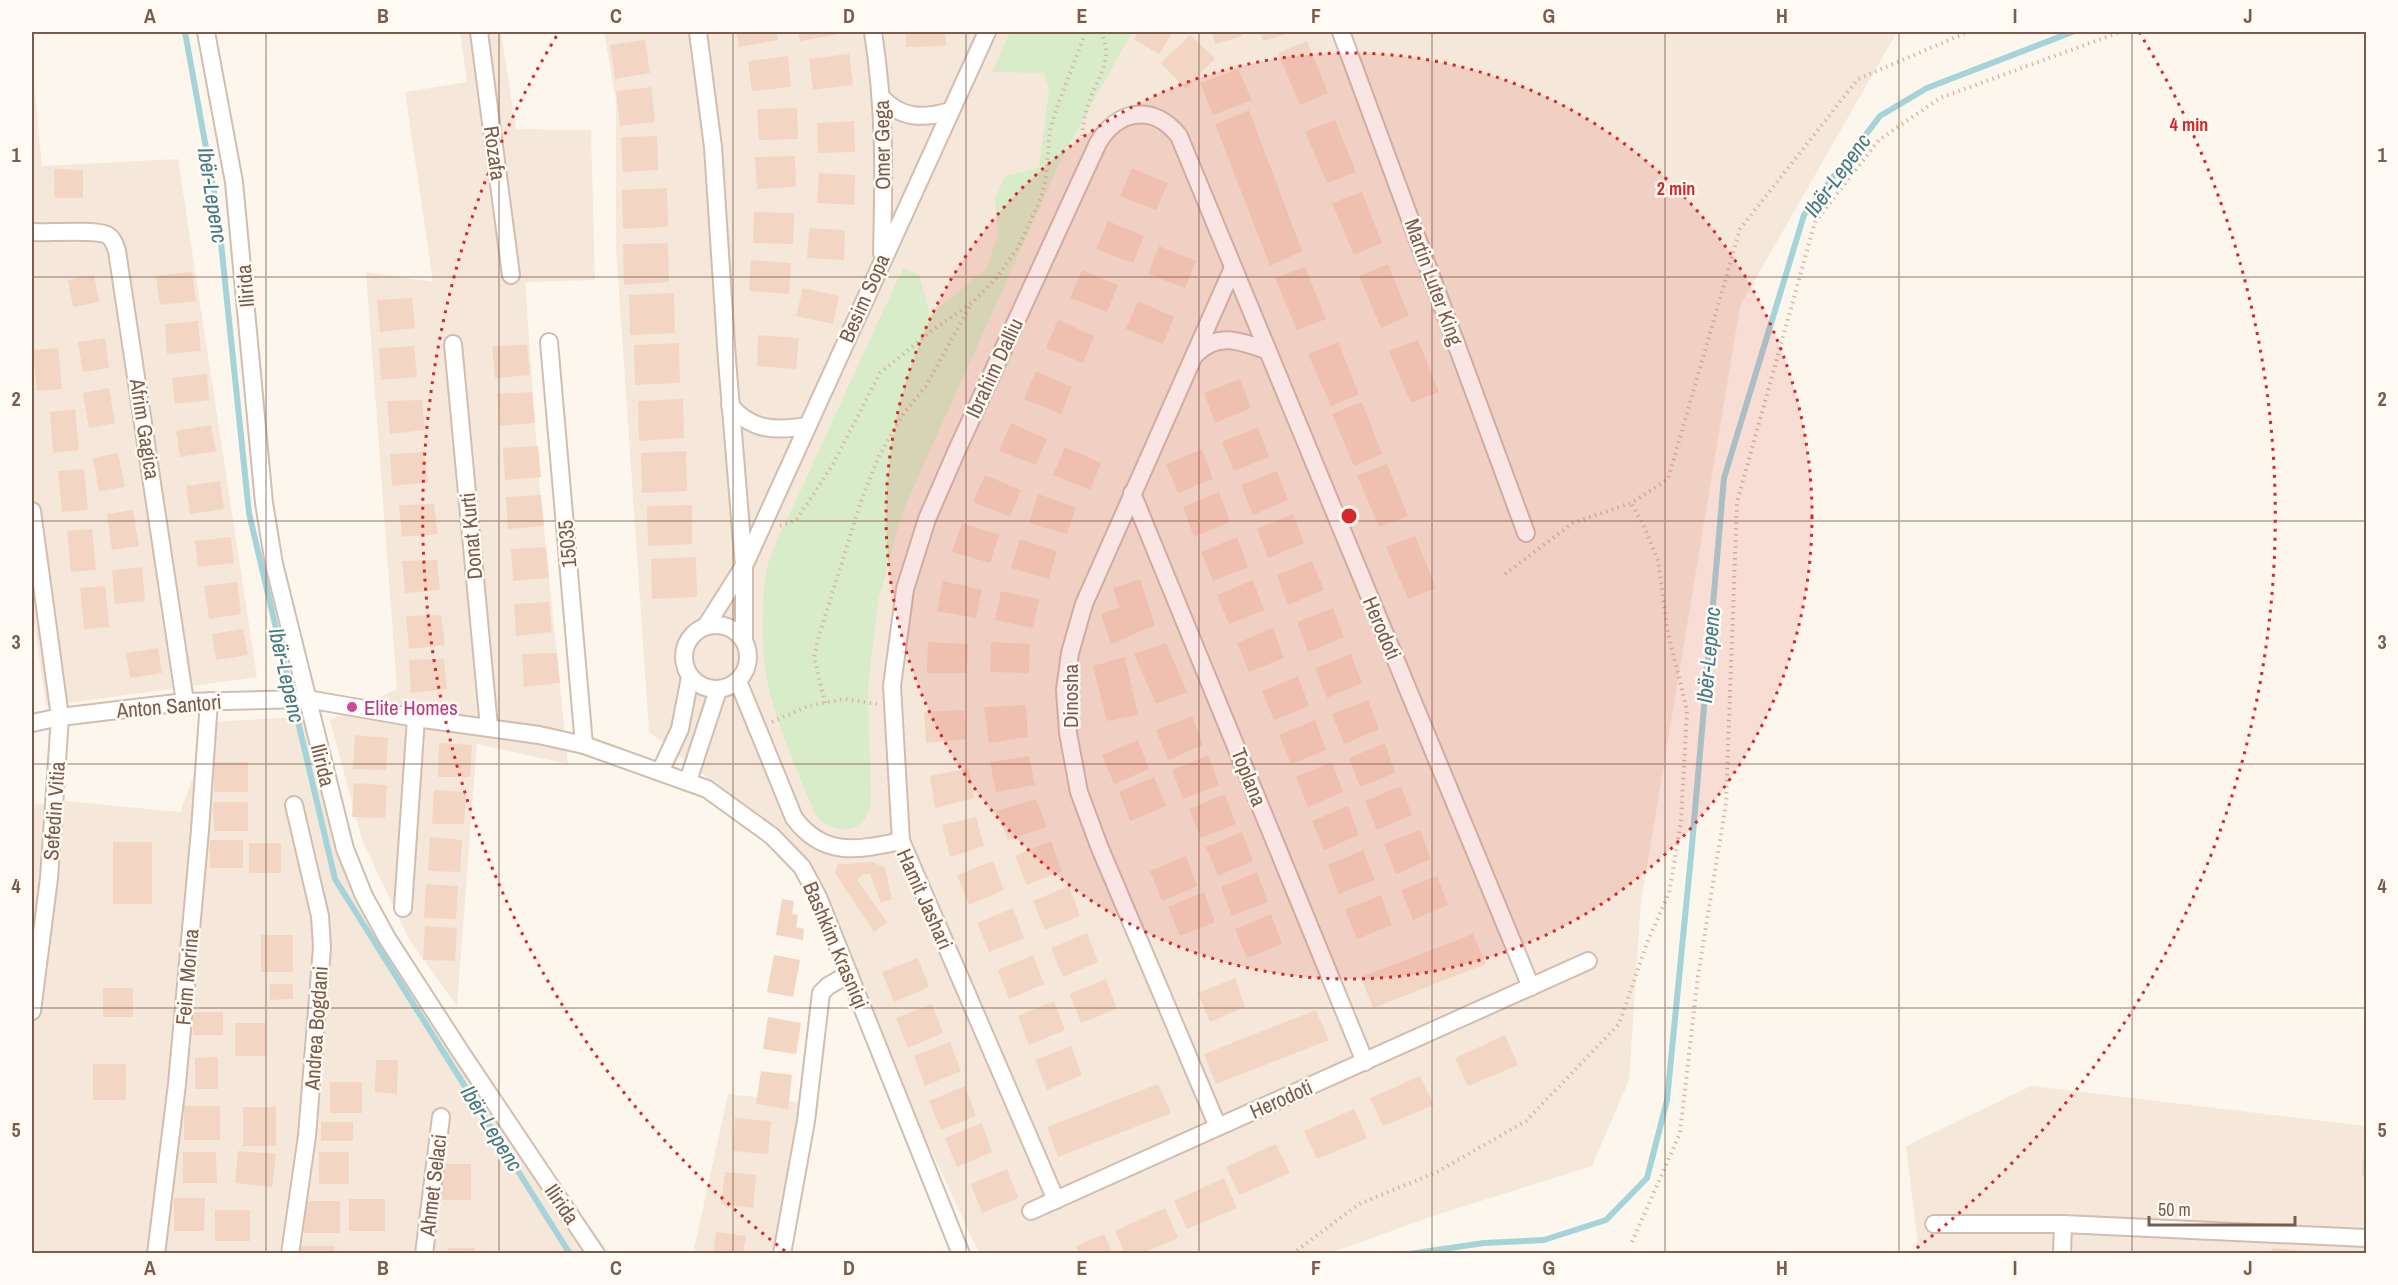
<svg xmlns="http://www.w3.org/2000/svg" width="2398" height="1285" viewBox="0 0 2398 1285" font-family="'Archivo Narrow',sans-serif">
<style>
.residential{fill:#f5e8da}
.green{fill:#d8ecc9}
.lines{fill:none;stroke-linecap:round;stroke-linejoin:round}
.stream{stroke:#a5d3da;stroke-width:6}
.building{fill:#f3d5c3}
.minor-casing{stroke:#d1beb0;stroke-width:20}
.path{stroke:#d9b8a5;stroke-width:4;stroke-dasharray:1.5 4.5;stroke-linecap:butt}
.minor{stroke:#fff;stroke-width:16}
.grid{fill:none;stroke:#7a5c4d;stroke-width:1.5;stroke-opacity:0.55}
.ring{fill:none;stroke:#d62828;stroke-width:3;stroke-dasharray:3 6}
.hotel-dot{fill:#d1479c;stroke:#fffaf3;stroke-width:2}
.labels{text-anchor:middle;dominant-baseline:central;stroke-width:5;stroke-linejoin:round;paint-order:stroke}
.street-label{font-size:21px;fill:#7a5c4d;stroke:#fffaf3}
.hotel-label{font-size:21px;fill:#b23c85;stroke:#fffaf3;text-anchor:start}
.water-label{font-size:22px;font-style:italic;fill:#437c86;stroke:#fffaf3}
.centre{fill:#d62828;stroke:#fffaf3;stroke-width:3}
.ring-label{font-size:18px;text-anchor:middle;font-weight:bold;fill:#d62828;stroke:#fffaf3;stroke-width:5;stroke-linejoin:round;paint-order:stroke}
.neatline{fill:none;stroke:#7a5c4d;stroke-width:2}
.grid-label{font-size:20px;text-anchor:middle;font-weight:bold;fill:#7a5c4d}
</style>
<rect width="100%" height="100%" fill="#fdf6ec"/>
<g class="residential">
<polygon points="460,32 501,32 516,129 591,130 595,280 525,282 540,490 568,764 477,744 457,1006 410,941 362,840 330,720 397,689 366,272 433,282 405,92 467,82"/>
<polygon points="604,32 1897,32 1740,306 1641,902 1629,1080 1592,1166 1439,1214 1330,1253 979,1253 786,840 649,732 616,247 616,101"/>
<polygon points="32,63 42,166 178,159 257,677 46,706 32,607"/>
<polygon points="315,716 369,898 523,1137 610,1253 32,1254 32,805 66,801 180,812 214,722"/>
<polygon points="2031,1086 2366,1126 2366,1253 1919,1253 1906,1146"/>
<polygon points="728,1094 819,1104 791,1253 693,1254"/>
</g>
<path class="green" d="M1010 32H1132L1063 156 902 513 878 602 868 688 871 796C870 805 870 814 863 821 849 836 821 828 814 811 796 769 768 705 764 660 761 636 762 584 769 561 780 530 797 500 810 470 841 402 872 335 903 268L919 275 930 315 986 269 998 234 995 199 1005 176 1039 168 1049 90 1044 73 992 72Z"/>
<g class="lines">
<g class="stream">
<polyline points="185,32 218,214 249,513 335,879 570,1254"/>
<polyline points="1409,1254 1484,1243 1544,1240 1606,1220 1647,1178 1667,1100 1691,856 1724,478 1804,215 1880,116 1927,88 2072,32"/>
</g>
</g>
<g class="building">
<polygon points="736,32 777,32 778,40 739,47"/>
<polygon points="798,32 838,32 839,34 800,41"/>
<polygon points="906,32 945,32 946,46 906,47"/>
<polygon points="1138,32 1173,32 1159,54 1134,40"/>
<polygon points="1212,32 1241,32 1243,36 1215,44"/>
<polygon points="1260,32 1294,32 1263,41"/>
<polygon points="1190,35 1215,58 1186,89 1161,63"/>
<polygon points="645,40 650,73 615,79 610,45"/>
<polygon points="1307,41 1328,93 1300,105 1278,53"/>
<polygon points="849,54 853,85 813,90 809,59"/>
<polygon points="788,56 791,87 752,91 748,61"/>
<polygon points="1238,69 1252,100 1213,115 1200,83"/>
<polygon points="651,87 655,122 620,126 616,91"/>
<polygon points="797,108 798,139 759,140 757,109"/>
<polygon points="1249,110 1302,251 1270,266 1215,124"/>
<polygon points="1335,120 1356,172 1327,183 1305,132"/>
<polygon points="854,121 855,152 818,153 817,123"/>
<polygon points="657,136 658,170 623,172 621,137"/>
<polygon points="795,156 796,187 757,189 755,157"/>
<polygon points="1132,168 1168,183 1156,210 1120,196"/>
<polygon points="54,169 83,170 83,198 55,198"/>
<polygon points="819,173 855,175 854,205 817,203"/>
<polygon points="667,188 668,227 623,229 622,190"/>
<polygon points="1362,192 1382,243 1354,255 1332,203"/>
<polygon points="754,212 794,213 793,244 753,243"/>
<polygon points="1108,221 1144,236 1133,263 1096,249"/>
<polygon points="809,228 845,230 844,260 807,258"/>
<polygon points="668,243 669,282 624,285 623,244"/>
<polygon points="1159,246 1196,261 1185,288 1148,274"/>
<polygon points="751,260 791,263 789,294 749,291"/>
<polygon points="1388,264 1409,316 1381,328 1359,276"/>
<polygon points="1305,267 1326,319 1297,330 1275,278"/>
<polygon points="1082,270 1118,285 1107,312 1070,298"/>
<polygon points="192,272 196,301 160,305 156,276"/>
<polygon points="94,275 99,302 73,307 68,280"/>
<polygon points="803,288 839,296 833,324 796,316"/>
<polygon points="674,293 675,333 630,335 629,295"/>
<polygon points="412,298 415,328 380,332 377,300"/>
<polygon points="1138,301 1174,317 1163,344 1126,329"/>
<polygon points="1058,320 1094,336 1083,363 1046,348"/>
<polygon points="198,321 201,351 167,354 165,324"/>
<polygon points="758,335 799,338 796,369 757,366"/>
<polygon points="105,338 109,368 83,372 78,342"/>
<polygon points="1418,340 1439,392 1411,403 1389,351"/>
<polygon points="1338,342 1359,394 1331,406 1308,354"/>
<polygon points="679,343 680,383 635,385 634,345"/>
<polygon points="527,345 530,375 495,378 492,346"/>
<polygon points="414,346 417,377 381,380 379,348"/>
<polygon points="58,348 62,389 37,391 33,350"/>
<polygon points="1036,371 1072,387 1061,414 1024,399"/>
<polygon points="207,374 209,400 175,404 172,378"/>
<polygon points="1240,379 1251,408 1215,423 1204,393"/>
<polygon points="109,388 115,423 89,428 83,393"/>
<polygon points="532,392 535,423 500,426 497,394"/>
<polygon points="683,399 684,438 639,441 638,401"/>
<polygon points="422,400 425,430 390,434 387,401"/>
<polygon points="1362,402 1382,454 1354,466 1332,414"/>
<polygon points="75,409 79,450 53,453 50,412"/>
<polygon points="1011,423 1047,439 1036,465 999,451"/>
<polygon points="211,425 216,451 180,457 176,431"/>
<polygon points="1258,427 1269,457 1234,471 1222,442"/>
<polygon points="538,446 541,477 505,480 503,448"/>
<polygon points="1065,447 1101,463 1090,490 1053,475"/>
<polygon points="1202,449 1213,479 1178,493 1166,464"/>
<polygon points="686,451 687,491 642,493 641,453"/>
<polygon points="424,452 428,482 392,486 390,454"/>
<polygon points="118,453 125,487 99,491 93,458"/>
<polygon points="1387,464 1408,516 1379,527 1357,475"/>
<polygon points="84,469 88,510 62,512 58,471"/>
<polygon points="1277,471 1288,500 1253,515 1241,485"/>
<polygon points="985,475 1021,490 1010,517 973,502"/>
<polygon points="220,481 224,509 190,514 186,486"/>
<polygon points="1219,492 1230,522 1194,537 1183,507"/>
<polygon points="1038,494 1076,507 1067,534 1029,523"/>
<polygon points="541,495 544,526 508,529 506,497"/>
<polygon points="434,504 438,534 402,537 399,505"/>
<polygon points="692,505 692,544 648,546 647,506"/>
<polygon points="133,510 139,546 112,550 107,514"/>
<polygon points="1293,514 1304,543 1268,558 1257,529"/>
<polygon points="962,523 999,535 990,563 952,552"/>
<polygon points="92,529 96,570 71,572 67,531"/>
<polygon points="1415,536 1436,588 1408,599 1386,547"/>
<polygon points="231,537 234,563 198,567 195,541"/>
<polygon points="1237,537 1248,567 1213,581 1201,552"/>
<polygon points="1020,539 1057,551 1049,579 1011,568"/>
<polygon points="546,547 549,578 513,581 511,549"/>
<polygon points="696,557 697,597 652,599 651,559"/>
<polygon points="437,560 440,590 405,593 402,561"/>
<polygon points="1312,561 1324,590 1288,605 1277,575"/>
<polygon points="142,567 145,601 115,604 112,570"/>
<polygon points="1140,579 1155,625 1111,644 1101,614 1119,607 1113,588"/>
<polygon points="1253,580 1264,610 1229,624 1217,595"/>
<polygon points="943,581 982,590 976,618 937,611"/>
<polygon points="237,582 241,614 209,619 204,586"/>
<polygon points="105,586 109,627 84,629 80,588"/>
<polygon points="1001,591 1039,599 1033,628 995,620"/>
<polygon points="549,602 552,632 516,636 514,604"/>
<polygon points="1333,608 1344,637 1308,652 1297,622"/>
<polygon points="441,615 445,645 409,649 406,616"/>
<polygon points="1273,628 1284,658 1249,672 1237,643"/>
<polygon points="243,629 248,655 216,660 212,634"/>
<polygon points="928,642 968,644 967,673 927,673"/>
<polygon points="991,642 1030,644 1029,673 990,672"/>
<polygon points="1166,643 1187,692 1156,704 1134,654"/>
<polygon points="158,648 162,673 130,678 126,653"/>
<polygon points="557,653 560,683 524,687 522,654"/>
<polygon points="1351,654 1362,683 1327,698 1315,668"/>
<polygon points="1125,657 1138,715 1107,721 1093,666"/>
<polygon points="444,659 447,689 411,693 409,660"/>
<polygon points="1298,676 1309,706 1274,720 1262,691"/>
<polygon points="1368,700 1379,729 1344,744 1332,714"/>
<polygon points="1026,705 1028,737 989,743 984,707"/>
<polygon points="964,710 966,739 926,743 924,712"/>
<polygon points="1192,716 1203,745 1168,760 1156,730"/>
<polygon points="1315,720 1326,750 1291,764 1279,735"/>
<polygon points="355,735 388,738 386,770 353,769"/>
<polygon points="1138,740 1149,769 1114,784 1102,755"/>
<polygon points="439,743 472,745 470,777 438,777"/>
<polygon points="1385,743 1395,773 1360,787 1349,758"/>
<polygon points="1208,755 1219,785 1183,799 1172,770"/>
<polygon points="1029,756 1035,785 996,792 990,762"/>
<rect x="214" y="762" width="34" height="30"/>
<polygon points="1332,762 1343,792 1308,807 1296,777"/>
<polygon points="969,768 974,798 935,808 930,776"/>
<polygon points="1154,777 1166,806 1130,821 1119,792"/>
<polygon points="354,783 387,785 385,818 352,817"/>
<polygon points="1401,786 1412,815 1377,830 1365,801"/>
<polygon points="434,790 466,792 464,824 432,824"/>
<polygon points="1225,794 1236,824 1201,838 1189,809"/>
<polygon points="1036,799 1047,827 1008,840 996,811"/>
<polygon points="213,802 248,802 248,831 214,831"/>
<polygon points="1348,806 1359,835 1324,850 1312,821"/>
<polygon points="976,817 984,846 950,857 942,825"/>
<polygon points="1420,830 1431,859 1396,874 1384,844"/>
<polygon points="1242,832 1253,861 1218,876 1206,847"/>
<polygon points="430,837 462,840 460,872 428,871"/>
<rect x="210" y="840" width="33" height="28"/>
<polygon points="1051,841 1062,871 1027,885 1015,856"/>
<rect x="113" y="842" width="39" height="62"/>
<rect x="249" y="843" width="32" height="30"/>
<polygon points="1363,850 1375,880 1339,894 1328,865"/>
<polygon points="1186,856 1197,886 1162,901 1150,871"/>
<polygon points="993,861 1004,890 969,905 957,875"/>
<polygon points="873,862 885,868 892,899 881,903 870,874 862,874 857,880 887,922 874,932 835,873 838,864"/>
<polygon points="1257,872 1268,902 1232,916 1221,887"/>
<polygon points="1437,876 1448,905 1413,920 1401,890"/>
<polygon points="426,884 458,886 456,919 424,918"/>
<polygon points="1069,886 1080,916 1045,930 1033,901"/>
<polygon points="1204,892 1215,922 1180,936 1168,907"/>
<polygon points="1381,895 1392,925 1357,939 1345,910"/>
<polygon points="782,899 794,901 792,914 798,915 796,927 804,929 803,940 776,935"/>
<polygon points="1013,908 1024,938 989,952 977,923"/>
<polygon points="1271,914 1282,944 1247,958 1235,929"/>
<polygon points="425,926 457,928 455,961 423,960"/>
<polygon points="1087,933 1098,962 1063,977 1051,948"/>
<polygon points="1473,934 1486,964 1373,1008 1361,977"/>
<rect x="261" y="935" width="32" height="37"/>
<polygon points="774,955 800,960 793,997 767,992"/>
<polygon points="1033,955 1044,984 1009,999 998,970"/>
<polygon points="918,958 929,987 894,1002 882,972"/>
<polygon points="1235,978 1245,1007 1210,1022 1198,993"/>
<polygon points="1106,979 1117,1009 1081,1023 1070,994"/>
<polygon points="270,984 293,984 293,999 270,1000"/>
<rect x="103" y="988" width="30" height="29"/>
<polygon points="1054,1001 1065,1030 1029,1045 1018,1016"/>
<polygon points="932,1004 943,1033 908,1048 896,1018"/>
<polygon points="1316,1010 1329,1040 1216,1084 1204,1054"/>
<rect x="193" y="1012" width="30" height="23"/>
<polygon points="768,1017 801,1023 796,1054 763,1049"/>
<rect x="235" y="1023" width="31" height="33"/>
<polygon points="1505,1035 1518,1065 1468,1086 1455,1058"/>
<polygon points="950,1042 961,1071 925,1086 914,1056"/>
<polygon points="1071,1046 1082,1075 1047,1090 1035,1060"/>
<polygon points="218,1057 218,1089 195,1089 195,1058"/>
<polygon points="376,1060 398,1060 397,1094 375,1092"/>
<rect x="93" y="1064" width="33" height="36"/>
<polygon points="761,1071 792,1075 788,1109 756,1104"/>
<polygon points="1420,1076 1434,1105 1383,1126 1370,1098"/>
<rect x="330" y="1082" width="32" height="31"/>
<polygon points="1158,1084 1171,1113 1058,1157 1047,1127"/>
<polygon points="965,1086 976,1116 941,1130 929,1101"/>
<rect x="184" y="1106" width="36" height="34"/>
<rect x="243" y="1107" width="33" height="39"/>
<polygon points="1354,1109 1367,1138 1317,1159 1304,1131"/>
<polygon points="735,1118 771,1121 768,1154 733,1151"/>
<rect x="321" y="1122" width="32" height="19"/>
<polygon points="982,1123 992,1152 957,1167 945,1138"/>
<polygon points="1276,1144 1290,1173 1239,1195 1226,1167"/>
<polygon points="2365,1146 2366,1147 2366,1176 2361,1175"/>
<polygon points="238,1151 276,1154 272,1187 235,1183"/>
<polygon points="183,1152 216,1152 217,1183 183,1183"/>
<rect x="319" y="1152" width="30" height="32"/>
<rect x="439" y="1164" width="32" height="36"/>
<polygon points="1007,1169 1018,1198 982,1213 971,1184"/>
<polygon points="725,1172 756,1175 753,1208 721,1204"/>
<polygon points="1224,1178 1237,1208 1187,1229 1174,1201"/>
<polygon points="174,1198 205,1198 204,1231 174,1231"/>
<rect x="349" y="1199" width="36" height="32"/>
<rect x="304" y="1201" width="36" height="32"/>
<polygon points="1165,1208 1178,1238 1141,1254 1125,1254 1115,1231"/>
<rect x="215" y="1210" width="35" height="31"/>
<polygon points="716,1232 746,1236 743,1254 713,1254"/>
<polygon points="1104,1234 1113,1254 1079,1254 1076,1246"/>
<rect x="298" y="1246" width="37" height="8"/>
<rect x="448" y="1248" width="27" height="6"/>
<polygon points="2272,1248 2308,1251 2308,1254 2272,1254"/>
</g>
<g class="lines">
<g class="minor-casing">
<g id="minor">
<polyline points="206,32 234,182 264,503 274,564 345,849 364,896 387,938 460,1051 596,1254"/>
<polyline points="479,32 511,275"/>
<polyline points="698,32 713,147 727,360 744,566 744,640"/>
<path d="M873 32C885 108 884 175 882 253"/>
<polyline points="1341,32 1526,533"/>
<path d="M881 97C901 119 923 119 950 111"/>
<path d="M32 232C47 233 96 229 107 235 113 238 115 245 117 251L185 702"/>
<polyline points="549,342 584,745"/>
<polyline points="453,344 489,727"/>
<path d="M1196 354C1218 332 1240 341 1266 350"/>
<path d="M730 405C751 431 776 431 807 426"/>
<polyline points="1132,493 1365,1062"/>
<polyline points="32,511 60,717 49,878 32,1011"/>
<circle cx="716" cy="657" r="32"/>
<polyline points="706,626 744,566 987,32"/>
<path d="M738 681 794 818C824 858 858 850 901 841"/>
<polyline points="32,723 60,717 185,702 307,699 416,718 539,735 584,745 707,789 772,836 802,867 818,897 961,1254"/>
<polyline points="660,772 680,729 690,677"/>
<polyline points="688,781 718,690"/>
<polyline points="403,908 416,718"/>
<polyline points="1218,1127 1099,846 1079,792 1068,733 1065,690 1070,653 1084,604 1232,270"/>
<path d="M1056 1200 901 841 892 686 905 589 927 519 957 450 1098 143C1118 109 1154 104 1179 136L1531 987"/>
<polyline points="1031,1211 1588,961"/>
<polyline points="1934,1224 2063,1224 2366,1238"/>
<polyline points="156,1254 177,1084 200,830 209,701"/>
<polyline points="290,1254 307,1136 322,947 320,916 294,805"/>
<polyline points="424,1254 441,1117"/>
<polyline points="782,1254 806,1121 821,993 828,986 849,974"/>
<polyline points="2062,1254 2063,1224"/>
</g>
</g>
<g class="path">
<path d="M1082 136C1083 122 1087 106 1092 94 1101 72 1114 55 1100 32"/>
<polyline points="780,526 796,520 815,492 833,464 880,373 934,329 973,302 998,276 1019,246 1041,198 1046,178 1050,130 1058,104 1086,32"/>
<polyline points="1505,574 1573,523 1631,503 1668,479 1740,229 1858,79 1968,32"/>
<polyline points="825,703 814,657 818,639 862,498 879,456 904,413 926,386 971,304"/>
<polyline points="772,722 808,706 844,699 877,704"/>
<polyline points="1632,1242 1680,1133 1698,976 1726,803 1737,502 1815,222 1879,140 1940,98 2120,32"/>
<polyline points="1292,1254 1359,1204 1437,1172 1526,1121 1619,1024 1647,943 1669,893 1681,822 1687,710 1668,633 1658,561 1644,526 1631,503"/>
</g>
<use href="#minor" class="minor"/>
</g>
<path class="grid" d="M266 32V1254M499 32V1254M733 32V1254M966 32V1254M1199 32V1254M1432 32V1254M1665 32V1254M1899 32V1254M2132 32V1254M32 277H2366M32 521H2366M32 764H2366M32 1008H2366"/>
<circle cx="1349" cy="516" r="463" fill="#d62828" fill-opacity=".12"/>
<g class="ring">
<circle cx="1349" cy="516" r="463"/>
<path d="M785 1251A927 927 0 0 1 559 32M2139 32A927 927 0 0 1 1913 1251"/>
</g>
<circle class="hotel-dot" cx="352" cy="707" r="6"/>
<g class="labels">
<g class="street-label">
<text transform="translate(882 145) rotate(-91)">Omer Gega</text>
<text transform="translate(495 153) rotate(82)">Rozafa</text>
<text transform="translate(1434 282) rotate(70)">Martin Luter King</text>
<text transform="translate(245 286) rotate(-95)">Ilirida</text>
<text transform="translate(864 298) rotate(-66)">Besim Sopa</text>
<text transform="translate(994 368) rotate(-65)">Ibrahim Dalliu</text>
<text transform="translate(145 429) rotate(81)">Afrim Gagica</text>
<text transform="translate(471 536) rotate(-95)">Donat Kurti</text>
<text transform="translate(567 544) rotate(-95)">15035</text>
<text transform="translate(1382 628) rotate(67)">Herodoti</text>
<text transform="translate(1070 696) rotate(-90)">Dinosha</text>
<text transform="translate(169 706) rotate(-5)">Anton Santori</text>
<text transform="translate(323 765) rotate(76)">Ilirida</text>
<text transform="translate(1249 777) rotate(68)">Toplana</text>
<text transform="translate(54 811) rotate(-86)">Sefedin Vitia</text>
<text transform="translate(925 899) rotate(66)">Hamit Jashari</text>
<text transform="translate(836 945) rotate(67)">Bashkim Krasniqi</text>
<text transform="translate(187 977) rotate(-85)">Feim Morina</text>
<text transform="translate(316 1028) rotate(-86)">Andrea Bogdani</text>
<text transform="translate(1281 1099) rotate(-24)">Herodoti</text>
<text transform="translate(433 1185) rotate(-83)">Ahmet Selaci</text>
<text transform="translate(562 1204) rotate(56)">Ilirida</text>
</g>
<g class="hotel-label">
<text x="364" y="707">Elite Homes</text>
</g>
<g class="water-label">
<text transform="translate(1837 175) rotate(-54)">Ibër-Lepenc</text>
<text transform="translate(213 195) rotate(81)">Ibër-Lepenc</text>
<text transform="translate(1708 655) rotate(-85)">Ibër-Lepenc</text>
<text transform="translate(287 675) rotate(77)">Ibër-Lepenc</text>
<text transform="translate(492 1128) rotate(58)">Ibër-Lepenc</text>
</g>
</g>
<circle cx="1349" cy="516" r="9" class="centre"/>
<g class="ring-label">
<text x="2189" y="131">4 min</text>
<text x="1676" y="195">2 min</text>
</g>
<rect width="2398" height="1285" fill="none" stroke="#fffaf3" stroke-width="66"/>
<path d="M2149 1216v9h146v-9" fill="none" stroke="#7a5c4d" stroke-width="3"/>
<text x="2158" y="1216" font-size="18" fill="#7a5c4d" stroke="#fffaf3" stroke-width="4.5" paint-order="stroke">50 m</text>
<rect x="33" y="33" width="2332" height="1219" class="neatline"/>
<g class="grid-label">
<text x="150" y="23">A</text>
<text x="383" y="23">B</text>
<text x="616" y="23">C</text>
<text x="849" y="23">D</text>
<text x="1082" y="23">E</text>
<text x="1316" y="23">F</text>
<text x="1549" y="23">G</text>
<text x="1782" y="23">H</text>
<text x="2015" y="23">I</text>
<text x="2248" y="23">J</text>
<text x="16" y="162">1</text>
<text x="2382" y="162">1</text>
<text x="16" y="406">2</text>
<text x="2382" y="406">2</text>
<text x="16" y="649">3</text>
<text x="2382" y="649">3</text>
<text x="16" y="893">4</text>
<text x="2382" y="893">4</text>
<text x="16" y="1137">5</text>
<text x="2382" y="1137">5</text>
<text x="150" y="1275">A</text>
<text x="383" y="1275">B</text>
<text x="616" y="1275">C</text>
<text x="849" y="1275">D</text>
<text x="1082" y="1275">E</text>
<text x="1316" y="1275">F</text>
<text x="1549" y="1275">G</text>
<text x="1782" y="1275">H</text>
<text x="2015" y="1275">I</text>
<text x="2248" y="1275">J</text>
</g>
</svg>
